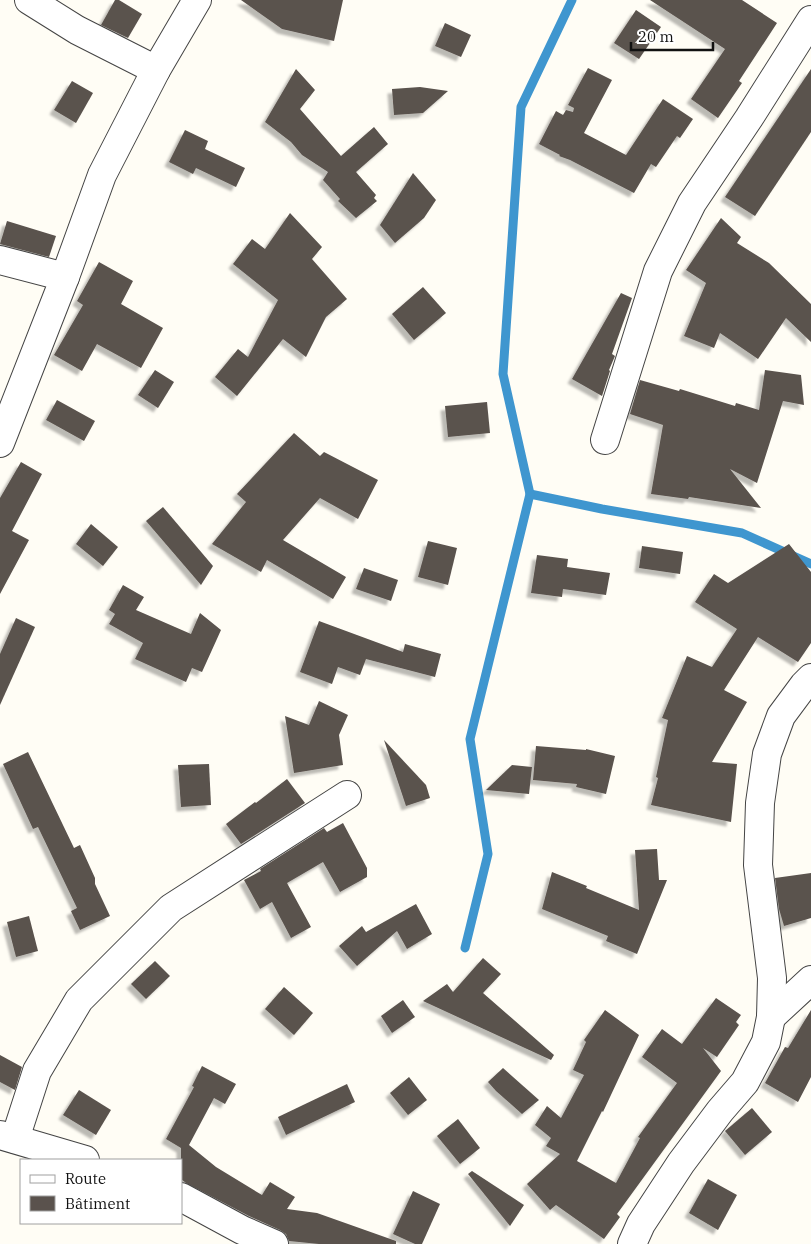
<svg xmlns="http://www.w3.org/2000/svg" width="811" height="1244" viewBox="0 0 811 1244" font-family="'IBM Plex Serif',serif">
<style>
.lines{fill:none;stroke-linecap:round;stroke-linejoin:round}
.stream{stroke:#3f96cf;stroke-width:9}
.building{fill:#5a524d;filter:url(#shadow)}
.minor-casing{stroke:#444;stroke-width:30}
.minor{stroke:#fff;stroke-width:28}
</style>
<defs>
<filter id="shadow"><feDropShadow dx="-4.5" dy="4.5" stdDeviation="1" flood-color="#0004"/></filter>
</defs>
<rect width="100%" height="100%" fill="#fffdf5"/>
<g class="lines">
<g class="stream">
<polyline points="530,494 602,509 742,533 811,564"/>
<polyline points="465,948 488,854 470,739 530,494 503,374 521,107 572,0"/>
</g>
</g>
<g class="building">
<polygon points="115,0 119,0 142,14 128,38 101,25"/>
<polygon points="241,0 343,0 334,41 282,29"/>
<polygon points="650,0 742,0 777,23 739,81 742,83 718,118 691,99 725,49"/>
<polygon points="636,10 661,27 639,59 614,43"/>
<polygon points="445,23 471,35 461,57 435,46"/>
<polygon points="588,68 612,80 584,133 626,155 663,99 693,119 680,138 677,136 656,167 651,164 634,193 570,160 559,156 560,155 539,144 556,111 563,115 566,110 573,112 574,108 568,105"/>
<polygon points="296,69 315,90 300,109 341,156 374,127 388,144 356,172 376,195 374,198 377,201 356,218 338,201 340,199 323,180 328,172 302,155 291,142 265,122"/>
<polygon points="811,69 811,132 755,216 725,197"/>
<polygon points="72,81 93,93 76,123 54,110"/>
<polygon points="420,87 448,91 423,113 394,115 392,89"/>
<polygon points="185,130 208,141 205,149 245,168 236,187 196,168 193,174 169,162"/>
<polygon points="413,173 436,200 424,218 395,243 380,225"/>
<polygon points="290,213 322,247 312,259 347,299 326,317 306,357 283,339 237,396 215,377 238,349 248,357 278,300 233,264 252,239 265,249"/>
<polygon points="721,218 741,237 737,243 769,263 811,304 811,342 786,318 758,359 720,333 714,348 684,336 706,283 686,270"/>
<polygon points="7,221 56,236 49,257 0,244"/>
<polygon points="99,262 133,281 121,304 163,328 141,368 97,344 82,371 54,355 83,305 77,301"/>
<polygon points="423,287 446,313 414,340 392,314"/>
<polygon points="621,293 632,298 612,354 615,356 609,370 610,371 602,396 572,379"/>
<polygon points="155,370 174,382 158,408 138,395"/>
<polygon points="765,370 801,375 804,405 783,401 757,483 730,469 761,508 689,497 688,499 651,494 663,425 630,414 640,380 679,391 680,389 735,406 736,403 759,410"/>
<polygon points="57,400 95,421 84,441 46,420"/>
<polygon points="487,402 490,433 448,437 445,406"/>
<polygon points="294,433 320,456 324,452 378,480 358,519 320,498 283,540 346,577 333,599 267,560 261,572 212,544 246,502 237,494"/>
<polygon points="21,462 42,474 12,531 29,540 0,594 0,498"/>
<polygon points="163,507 213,566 201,585 146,521"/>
<polygon points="91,524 118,547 103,566 76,544"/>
<polygon points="428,541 457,548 448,585 418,577"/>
<polygon points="789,544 811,572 811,643 798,662 758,637 724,690 747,702 712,762 737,764 731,822 651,805 658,778 656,777 668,720 662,718 687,656 712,667 737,629 695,602 714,574 728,583"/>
<polygon points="642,546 683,552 680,574 639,568"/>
<polygon points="537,555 568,559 567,567 610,573 606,595 563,589 562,597 531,593"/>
<polygon points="364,568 398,580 391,601 356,589"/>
<polygon points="123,585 144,597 136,610 191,634 200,613 221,630 202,672 192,668 186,682 135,659 143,643 109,624 115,614 109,610"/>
<polygon points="16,618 35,627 0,705 0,654"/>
<polygon points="319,621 403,652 405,644 441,654 435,677 366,659 360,675 338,667 332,684 300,672"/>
<polygon points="319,701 348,715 339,735 343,765 294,773 285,716 309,725"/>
<polygon points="384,740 426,785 430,798 406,806"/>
<polygon points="536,746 586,750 586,749 615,756 606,794 576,787 577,784 533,780"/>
<polygon points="28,752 74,848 80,845 95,878 95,884 110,916 80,930 71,911 77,908 38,827 33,829 3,764"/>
<polygon points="209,764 211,805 181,807 178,765"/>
<polygon points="512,765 532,767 529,794 486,790"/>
<polygon points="287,779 305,803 241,844 226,824 255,802 256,803"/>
<polygon points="343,823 367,868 367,877 340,892 323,862 287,883 311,927 291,938 272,902 260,909 244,880 261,871 260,869 324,828 327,832"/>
<polygon points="657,849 659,880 667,880 637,954 606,941 608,936 542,909 552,872 587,886 586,888 639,910 635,850"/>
<polygon points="811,873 811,918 784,926 779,909 775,878"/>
<polygon points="416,904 432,934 407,949 397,931 357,966 339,946 362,926 366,932"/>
<polygon points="29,916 38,951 16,957 7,922"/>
<polygon points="483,958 501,974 483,993 554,1055 551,1060 423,1001 447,984 453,992"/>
<polygon points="155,961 170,976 146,999 131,984"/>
<polygon points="284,987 313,1013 294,1035 265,1009"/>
<polygon points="716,998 741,1015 736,1022 739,1025 717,1057 703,1048 721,1071 617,1214 620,1217 604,1239 556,1205 550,1210 527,1184 560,1154 546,1146 551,1138 535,1125 547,1106 561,1118 584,1075 573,1070 586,1042 584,1040 605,1010 639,1035 603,1112 602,1111 577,1161 616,1183 640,1138 638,1137 677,1083 642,1057 662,1029 682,1044"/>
<polygon points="403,1000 415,1017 392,1033 381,1016"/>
<polygon points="811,1010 811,1077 798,1102 765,1083 785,1047 788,1048"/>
<polygon points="0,1055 22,1067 15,1090 0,1082"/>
<polygon points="202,1066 236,1084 225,1104 214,1098 189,1145 216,1167 262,1195 270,1182 295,1197 287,1209 317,1213 396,1241 396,1244 319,1244 289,1241 286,1234 280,1230 249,1216 186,1183 181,1179 181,1148 166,1139 194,1087 192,1086"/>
<polygon points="503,1068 539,1100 522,1114 496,1091 488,1082"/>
<polygon points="409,1077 427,1100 408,1115 390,1093"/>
<polygon points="347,1084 355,1102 286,1135 278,1117"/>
<polygon points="79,1090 111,1110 96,1135 63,1115"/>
<polygon points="752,1108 772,1132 745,1155 725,1131"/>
<polygon points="458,1119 480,1148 460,1164 437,1136"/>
<polygon points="472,1171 524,1205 510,1226 468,1174"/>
<polygon points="708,1179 737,1195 718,1230 689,1213"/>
<polygon points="413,1191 440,1204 422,1244 415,1244 393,1234"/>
</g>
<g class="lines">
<g class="minor-casing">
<g id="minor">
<polyline points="29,0 77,30 156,70"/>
<polyline points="0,260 65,277"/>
<polyline points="605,440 658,271 692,203 749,118 811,20"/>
<polyline points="0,443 65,277 102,175 156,70 197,0"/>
<polyline points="771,1017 811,980"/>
<polyline points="0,1135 85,1160"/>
<polyline points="15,1139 37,1071 79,1000 171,908 347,795"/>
<polyline points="181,1197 242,1230 274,1244"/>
<polyline points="632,1244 641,1224 681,1163 720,1111 745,1082 766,1042 771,1017 772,978 758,865 760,803 767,754 781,716 804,685 811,678"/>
</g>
</g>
<use href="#minor" class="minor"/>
</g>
<rect x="20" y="1159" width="162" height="65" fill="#ffffff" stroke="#a0a0a0"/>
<rect x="30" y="1175" width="25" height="8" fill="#ffffff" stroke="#a0a0a0"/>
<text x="65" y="1184" font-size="15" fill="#111111">Route</text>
<rect x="30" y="1196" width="25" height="15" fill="#5a524d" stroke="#a0a0a0"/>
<text x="65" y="1209" font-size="15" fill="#111111">Bâtiment</text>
<path d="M631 42v8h82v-8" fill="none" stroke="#111111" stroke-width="2.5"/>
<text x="638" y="42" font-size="15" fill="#111111" stroke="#ffffff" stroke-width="4" paint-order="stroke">20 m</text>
</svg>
